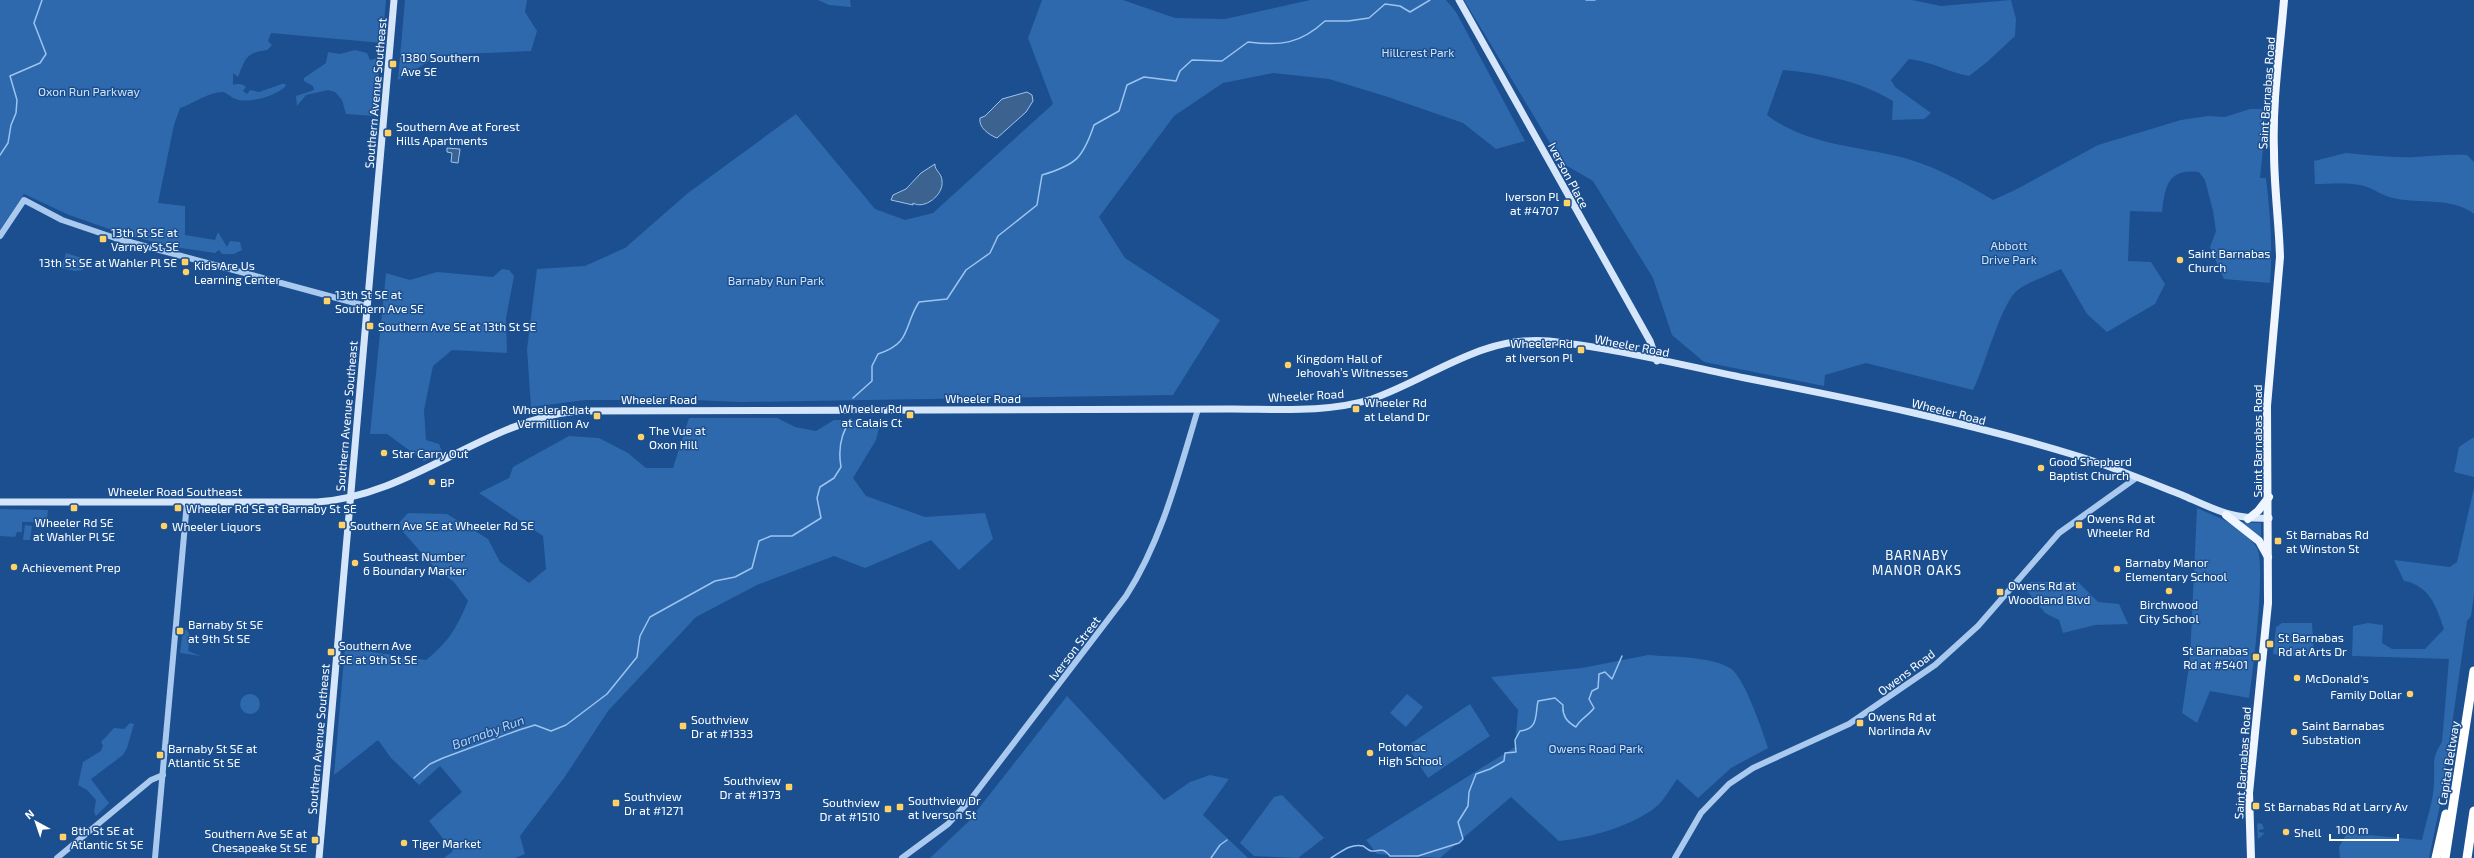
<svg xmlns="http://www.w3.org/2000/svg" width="2474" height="858" viewBox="0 0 2474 858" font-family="'Exo 2',sans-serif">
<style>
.green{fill:#2e69ad}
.water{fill:#3c6290;stroke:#9cc4f0}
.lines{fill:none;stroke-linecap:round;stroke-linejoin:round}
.stream{stroke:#9cc4f0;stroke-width:1.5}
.tertiary{stroke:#a9c9ee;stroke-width:6}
.secondary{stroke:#d6e6fa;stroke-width:7}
.primary{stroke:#f0f6ff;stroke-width:8}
.motorway{stroke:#fff;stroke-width:9}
.poi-dot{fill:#ffd166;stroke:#1b4f8f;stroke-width:1.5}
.labels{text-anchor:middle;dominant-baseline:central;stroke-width:3;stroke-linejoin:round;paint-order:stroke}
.park-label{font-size:12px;fill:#cfe3fa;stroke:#1b4f8f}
.poi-label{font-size:12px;fill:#fff;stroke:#1b4f8f;text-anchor:start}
.street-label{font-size:12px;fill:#fff;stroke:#1b4f8f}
.neighbourhood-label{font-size:13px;letter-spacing:1px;fill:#fff;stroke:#1b4f8f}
.water-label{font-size:13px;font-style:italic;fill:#b5d3f5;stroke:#1b4f8f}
</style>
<rect width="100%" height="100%" fill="#1b4f8f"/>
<g class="green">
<path d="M0 0H386L382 43 271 33 268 41 272 45 267 50C246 53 246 57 238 77L233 73V85C238 84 241 83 246 87L243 91 247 94 250 90 259 92 282 84H286L285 87C275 96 249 104 236 99 231 98 228 93 223 92 208 92 193 104 180 108L174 125 158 203 185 206V235L215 240 218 232 227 247 230 241 240 242 242 250 234 254H222L219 250 215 253 174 247 126 235 69 215 24 194 0 230Z"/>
<polygon points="405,0 527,0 525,12 537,31 531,51 439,55 398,80"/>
<polygon points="818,0 850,0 851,7 829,5"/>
<polygon points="1042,0 1123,0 1175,18 1225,19 1310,0 1446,0 1456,12 1525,141 1496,149 1463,123 1388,97 1329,79 1273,73 1223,83 1174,116 1099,217 1125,258 1220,320 1173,395 740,402 694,400 585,400 531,407 527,349 537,269 585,266 625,248 688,193 796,114 875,209 905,220 933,213 1053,104 1028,38"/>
<path d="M1464 0H1912L1941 6 2011 0 2016 19 2015 36 1987 62 1969 76C1948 72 1930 61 1909 59L1891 80 1895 87 1931 113 1924 119 1892 120 1893 101C1857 80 1824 74 1783 70L1767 115C1808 147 1864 146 1911 160 1941 169 1966 184 1993 200L2017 189 2098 145 2181 120 2208 116 2225 117 2250 109H2267L2260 178H2266C2270 213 2273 247 2270 283L2224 279 2210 247 2216 231 2213 211 2205 180 2199 172C2168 168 2165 186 2162 212L2130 211 2128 261 2151 262 2165 284 2155 304 2107 332 2087 314 2061 269C2047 276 2031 281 2019 289 2001 301 1985 367 1973 390L1866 363 1825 375 1824 386 1704 362 1672 335 1653 278 1593 181 1562 163Z"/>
<polygon points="355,50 367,53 370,60 378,58 380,61 375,116 346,114 342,100 335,92 328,90 306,95 297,106 296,96 314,90 313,86 304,81 304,78 326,63 328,52 340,54"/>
<path d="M2346 153C2369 155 2392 158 2415 157 2433 156 2449 154 2467 155L2474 162V214C2454 197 2417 204 2393 198 2383 196 2374 189 2364 186 2349 182 2331 184 2315 184L2314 161Z"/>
<polygon points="66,253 85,259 83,270 75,271 61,268"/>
<polygon points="502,269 509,270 514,276 506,318 507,353 452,350 433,366 424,410 426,440 439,444 443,454 424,461 387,434 370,434 386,273 410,280 437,272 493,277"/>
<path d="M689 418H777L795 427 816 431 834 420H881L876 440 853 478 866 496 925 517 985 513 993 539 959 570 931 540 865 568 834 556 757 585 696 617 608 711 564 778 520 836 525 854 515 858H444L453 851 429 821 462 792 440 766 419 785 391 758 378 740 334 775 345 648 426 660C449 642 457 627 468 601L454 582 435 568 397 525 408 513 447 514 488 539 500 562 529 583 546 569 543 536 479 493 509 478 513 467 569 436 599 438 628 453 646 468H673Z"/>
<polygon points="2474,437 2474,477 2454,472 2459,447"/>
<path d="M2474 488V595L2471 616 2467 621 2441 800 2429 858H2340L2339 847 2347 833 2422 840C2426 821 2434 800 2434 781 2435 763 2431 759 2442 742L2449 659 2352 656 2353 626 2368 623 2383 625 2382 643 2392 649H2425L2444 629C2436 606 2430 586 2404 581L2394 560 2450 567 2457 562Z"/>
<path d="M2197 508C2219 518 2244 526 2257 548 2266 564 2253 675 2249 698L2210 691 2197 723 2182 713 2190 659Z"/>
<polygon points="0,509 48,510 47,519 43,522 22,522 22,532 17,532 15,537 0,536"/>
<polygon points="2241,522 2261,523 2261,538"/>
<polygon points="25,525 32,526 30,540 23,540"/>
<polygon points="2030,582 2078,582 2098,602 2119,604 2128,624 2095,625 2063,633 2059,620 2045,613 2025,588"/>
<polygon points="2282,623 2312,623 2314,656 2286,656 2273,654 2276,627"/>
<polygon points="183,629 187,630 190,636 188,651 201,656 180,653"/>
<path d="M1648 655C1672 657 1709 656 1730 668 1745 678 1762 730 1768 748L1731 768 1698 798 1677 779C1670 789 1662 804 1652 810 1628 827 1589 838 1559 841L1511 797 1440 858 1377 854 1366 840 1515 747 1518 710 1491 677 1582 668Z"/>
<circle cx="250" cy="704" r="10"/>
<polygon points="1407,694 1423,707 1406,727 1390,713"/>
<polygon points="1067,696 1164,800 1190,782 1210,775 1229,779 1203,815 1248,858 930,858 968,822"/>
<polygon points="1470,704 1490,736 1428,778 1407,746"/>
<polygon points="130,723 134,724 127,748 123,755 91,779 109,803 96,816 94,812 96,800 87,790 78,785 83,762 101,751 103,745 101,742 114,728 124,729"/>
<polygon points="1282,795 1324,838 1298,858 1254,856 1240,843 1274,797"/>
<polygon points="2259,823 2262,824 2264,829 2259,830 2259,832 2265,833 2258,839 2257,824"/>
</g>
<g class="water">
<path d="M1027 92 1032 95 1033 101 1026 112 997 138C989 135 978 127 980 118L985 116 1002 99Z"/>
<polygon points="447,148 460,149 458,163 451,162 452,153 447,152"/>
<path d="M935 164C934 170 942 173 942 181 944 195 924 210 913 203V205L891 200 893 195 906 189 921 173Z"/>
</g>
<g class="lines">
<g class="stream">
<polyline points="1586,0 1595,0"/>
<polyline points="0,155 8,143 11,125 16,113 17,100 10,76 40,63 46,54 34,23 42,0"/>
<path d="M853 398 872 381V366L878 354C912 343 903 327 919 302L947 299 966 270 990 253 998 236 1037 205 1042 175C1076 165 1083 158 1094 125L1119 111 1127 85 1144 77 1176 81 1180 71 1192 60 1222 61 1248 42C1281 46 1300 44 1325 21H1348L1369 18 1385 4 1400 6 1410 12 1430 0"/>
<path d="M414 778 430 764 443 758 519 730 535 725 551 731 566 725 607 694 637 657 640 636 650 617 715 581 735 577 752 568 759 541 771 536H792L821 518 817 498 820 487 834 478 841 467C838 450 841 433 851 419"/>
<polyline points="1211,858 1220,845 1227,840"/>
<path d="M1331 858C1341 852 1351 843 1363 846 1365 847 1368 850 1371 851 1380 852 1382 846 1390 856H1418L1459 843 1463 839 1458 822 1468 806 1469 792 1476 774 1490 769 1504 761 1505 753 1516 752 1515 740 1520 731C1539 729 1535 715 1538 701L1555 698 1563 705C1562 716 1567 722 1576 727 1580 719 1588 716 1594 708L1589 699 1592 691 1598 688 1599 674 1605 672 1612 679 1622 656"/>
</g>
<g class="tertiary">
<polyline points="0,236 24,200 62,220 115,238 366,306"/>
<polyline points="57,858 151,780 163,775"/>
<polyline points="155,858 187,502"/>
<path d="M902 858 948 824 971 799 1126 596C1162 540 1179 472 1198 409"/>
<polyline points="1675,858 1701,813 1729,784 1753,768 1849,724 1935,665 1978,626 2059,533 2136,478"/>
</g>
<g class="secondary">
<polyline points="1459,0 1650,341 1657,361"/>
<path d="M0 502H317C412 496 484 420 578 411L1232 409C1277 409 1328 413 1372 399 1432 378 1481 335 1549 341 1615 348 1681 365 1745 378 1858 400 1971 423 2081 457 2115 468 2149 482 2182 495 2214 509 2233 520 2269 518"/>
<polyline points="319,858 394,0"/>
</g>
<g class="primary">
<polyline points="2226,515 2259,541 2268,557"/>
<polyline points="2248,519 2258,511 2269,497"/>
<path d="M2251 858 2249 793 2268 603 2267 406 2280 257C2279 222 2274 187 2274 151 2272 101 2280 50 2284 0"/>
</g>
<g class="motorway">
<polyline points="2436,858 2446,814"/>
<polyline points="2445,858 2474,671"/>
<polyline points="2467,858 2474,811"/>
</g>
</g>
<g class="poi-dot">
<rect x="389" y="60" width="8" height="8" rx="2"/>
<rect x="384" y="129" width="8" height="8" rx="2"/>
<rect x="1563" y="199" width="8" height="8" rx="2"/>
<rect x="99" y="235" width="8" height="8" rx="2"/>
<circle cx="2180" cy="260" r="4"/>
<rect x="181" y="258" width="8" height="8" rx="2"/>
<circle cx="186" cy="272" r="4"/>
<rect x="323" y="297" width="8" height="8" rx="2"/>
<rect x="366" y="322" width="8" height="8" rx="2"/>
<rect x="1577" y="346" width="8" height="8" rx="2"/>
<circle cx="1288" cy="365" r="4"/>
<rect x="1352" y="405" width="8" height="8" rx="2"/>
<rect x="906" y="411" width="8" height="8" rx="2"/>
<rect x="593" y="412" width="8" height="8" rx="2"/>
<circle cx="641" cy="437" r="4"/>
<circle cx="384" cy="453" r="4"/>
<circle cx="2041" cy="468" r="4"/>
<circle cx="432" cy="482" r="4"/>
<rect x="70" y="504" width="8" height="8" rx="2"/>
<rect x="174" y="504" width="8" height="8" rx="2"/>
<rect x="338" y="521" width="8" height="8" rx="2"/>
<rect x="2075" y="521" width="8" height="8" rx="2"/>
<circle cx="164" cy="526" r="4"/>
<rect x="2274" y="537" width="8" height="8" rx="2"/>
<circle cx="355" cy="563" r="4"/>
<circle cx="14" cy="567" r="4"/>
<circle cx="2117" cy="569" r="4"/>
<circle cx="2169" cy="591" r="4"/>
<rect x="1996" y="588" width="8" height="8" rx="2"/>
<rect x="176" y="627" width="8" height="8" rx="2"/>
<rect x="2266" y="640" width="8" height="8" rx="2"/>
<rect x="327" y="648" width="8" height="8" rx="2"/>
<rect x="2252" y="653" width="8" height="8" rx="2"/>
<circle cx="2297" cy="678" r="4"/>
<circle cx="2410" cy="694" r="4"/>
<rect x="1856" y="719" width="8" height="8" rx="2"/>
<rect x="679" y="722" width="8" height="8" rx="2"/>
<circle cx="2294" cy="732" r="4"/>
<circle cx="1370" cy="753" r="4"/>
<rect x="156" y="751" width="8" height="8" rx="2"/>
<rect x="785" y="783" width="8" height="8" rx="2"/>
<rect x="612" y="799" width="8" height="8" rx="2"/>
<rect x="2252" y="802" width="8" height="8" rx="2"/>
<rect x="896" y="803" width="8" height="8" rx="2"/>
<rect x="884" y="805" width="8" height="8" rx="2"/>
<circle cx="2286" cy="832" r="4"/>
<rect x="59" y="833" width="8" height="8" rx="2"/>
<rect x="311" y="836" width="8" height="8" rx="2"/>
<circle cx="404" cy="843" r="4"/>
</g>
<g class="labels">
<g class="park-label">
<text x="1418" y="52">Hillcrest Park</text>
<text x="89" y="91">Oxon Run Parkway</text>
<text x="2009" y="245">Abbott<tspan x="2009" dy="14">Drive Park</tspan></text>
<text x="776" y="280">Barnaby Run Park</text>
<text x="1596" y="748">Owens Road Park</text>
</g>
<g class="poi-label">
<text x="401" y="57">1380 Southern<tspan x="401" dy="14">Ave SE</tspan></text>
<text x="396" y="126">Southern Ave at Forest<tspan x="396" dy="14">Hills Apartments</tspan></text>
<text x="1559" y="196" text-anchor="end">Iverson Pl<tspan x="1559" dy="14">at #4707</tspan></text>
<text x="111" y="232">13th St SE at<tspan x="111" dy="14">Varney St SE</tspan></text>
<text x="2188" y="253">Saint Barnabas<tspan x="2188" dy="14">Church</tspan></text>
<text x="177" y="262" text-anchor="end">13th St SE at Wahler Pl SE</text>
<text x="194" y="265">Kids Are Us<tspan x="194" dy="14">Learning Center</tspan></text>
<text x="335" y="294">13th St SE at<tspan x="335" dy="14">Southern Ave SE</tspan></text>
<text x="378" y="326">Southern Ave SE at 13th St SE</text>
<text x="1573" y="343" text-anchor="end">Wheeler Rd<tspan x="1573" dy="14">at Iverson Pl</tspan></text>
<text x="1296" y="358">Kingdom Hall of<tspan x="1296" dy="14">Jehovah’s Witnesses</tspan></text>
<text x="1364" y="402">Wheeler Rd<tspan x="1364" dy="14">at Leland Dr</tspan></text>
<text x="902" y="408" text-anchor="end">Wheeler Rd<tspan x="902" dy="14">at Calais Ct</tspan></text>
<text x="589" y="409" text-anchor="end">Wheeler Rd at<tspan x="589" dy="14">Vermillion Av</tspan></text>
<text x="649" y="430">The Vue at<tspan x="649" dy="14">Oxon Hill</tspan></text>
<text x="392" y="453">Star Carry Out</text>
<text x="2049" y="461">Good Shepherd<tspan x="2049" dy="14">Baptist Church</tspan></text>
<text x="440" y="482">BP</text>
<text x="186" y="508">Wheeler Rd SE at Barnaby St SE</text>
<text x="2087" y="518">Owens Rd at<tspan x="2087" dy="14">Wheeler Rd</tspan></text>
<text x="74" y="522" text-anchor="middle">Wheeler Rd SE<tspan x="74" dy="14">at Wahler Pl SE</tspan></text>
<text x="350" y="525">Southern Ave SE at Wheeler Rd SE</text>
<text x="172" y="526">Wheeler Liquors</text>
<text x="2286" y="534">St Barnabas Rd<tspan x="2286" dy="14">at Winston St</tspan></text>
<text x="363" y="556">Southeast Number<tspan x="363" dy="14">6 Boundary Marker</tspan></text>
<text x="2125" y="562">Barnaby Manor<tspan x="2125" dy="14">Elementary School</tspan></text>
<text x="22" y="567">Achievement Prep</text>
<text x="2008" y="585">Owens Rd at<tspan x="2008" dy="14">Woodland Blvd</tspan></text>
<text x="2169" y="604" text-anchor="middle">Birchwood<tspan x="2169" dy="14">City School</tspan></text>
<text x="188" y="624">Barnaby St SE<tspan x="188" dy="14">at 9th St SE</tspan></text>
<text x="2278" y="637">St Barnabas<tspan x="2278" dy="14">Rd at Arts Dr</tspan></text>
<text x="339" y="645">Southern Ave<tspan x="339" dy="14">SE at 9th St SE</tspan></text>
<text x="2248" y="650" text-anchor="end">St Barnabas<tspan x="2248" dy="14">Rd at #5401</tspan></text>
<text x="2305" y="678">McDonald's</text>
<text x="2402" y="694" text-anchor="end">Family Dollar</text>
<text x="1868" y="716">Owens Rd at<tspan x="1868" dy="14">Norlinda Av</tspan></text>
<text x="691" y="719">Southview<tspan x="691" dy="14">Dr at #1333</tspan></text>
<text x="2302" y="725">Saint Barnabas<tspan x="2302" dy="14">Substation</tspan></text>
<text x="1378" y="746">Potomac<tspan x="1378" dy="14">High School</tspan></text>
<text x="168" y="748">Barnaby St SE at<tspan x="168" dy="14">Atlantic St SE</tspan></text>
<text x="781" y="780" text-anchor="end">Southview<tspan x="781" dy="14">Dr at #1373</tspan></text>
<text x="624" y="796">Southview<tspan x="624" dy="14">Dr at #1271</tspan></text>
<text x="908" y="800">Southview Dr<tspan x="908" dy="14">at Iverson St</tspan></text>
<text x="880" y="802" text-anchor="end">Southview<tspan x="880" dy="14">Dr at #1510</tspan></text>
<text x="2264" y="806">St Barnabas Rd at Larry Av</text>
<text x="71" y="830">8th St SE at<tspan x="71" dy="14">Atlantic St SE</tspan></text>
<text x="2294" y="832">Shell</text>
<text x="307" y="833" text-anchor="end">Southern Ave SE at<tspan x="307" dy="14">Chesapeake St SE</tspan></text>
<text x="412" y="843">Tiger Market</text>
</g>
<g class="street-label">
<text transform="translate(375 93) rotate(-85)">Southern Avenue Southeast</text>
<text transform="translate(2266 93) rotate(-86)">Saint Barnabas Road</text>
<text transform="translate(1569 175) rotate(62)">Iverson Place</text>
<text transform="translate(1632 345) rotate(11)">Wheeler Road</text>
<text transform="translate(1306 395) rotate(-3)">Wheeler Road</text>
<text x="983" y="398">Wheeler Road</text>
<text x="659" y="399">Wheeler Road</text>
<text transform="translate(1949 411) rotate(14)">Wheeler Road</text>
<text transform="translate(346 416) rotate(-85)">Southern Avenue Southeast</text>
<text transform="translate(2257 441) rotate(-90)">Saint Barnabas Road</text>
<text x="175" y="491">Wheeler Road Southeast</text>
<text transform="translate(1074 648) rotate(-53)">Iverson Street</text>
<text transform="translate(1906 672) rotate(-37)">Owens Road</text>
<text transform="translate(318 739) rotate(-85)">Southern Avenue Southeast</text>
<text transform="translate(2242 763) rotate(-86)">Saint Barnabas Road</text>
<text transform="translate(2448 763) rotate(-81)">Capital Beltway</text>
</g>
<g class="neighbourhood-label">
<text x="1917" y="555">BARNABY<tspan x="1917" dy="15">MANOR OAKS</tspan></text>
</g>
<g class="water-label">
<text transform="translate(488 732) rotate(-20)">Barnaby Run</text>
</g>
</g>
<g transform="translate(36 822) rotate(320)" stroke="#1b4f8f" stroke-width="3" paint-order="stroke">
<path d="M0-3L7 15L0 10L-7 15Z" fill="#ffffff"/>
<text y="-6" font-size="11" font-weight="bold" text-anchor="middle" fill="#ffffff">N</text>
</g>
<path d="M2330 834v6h68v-6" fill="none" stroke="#ffffff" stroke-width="2"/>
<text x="2336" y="834" font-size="12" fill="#ffffff" stroke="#1b4f8f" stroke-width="3" paint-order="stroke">100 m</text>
</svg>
